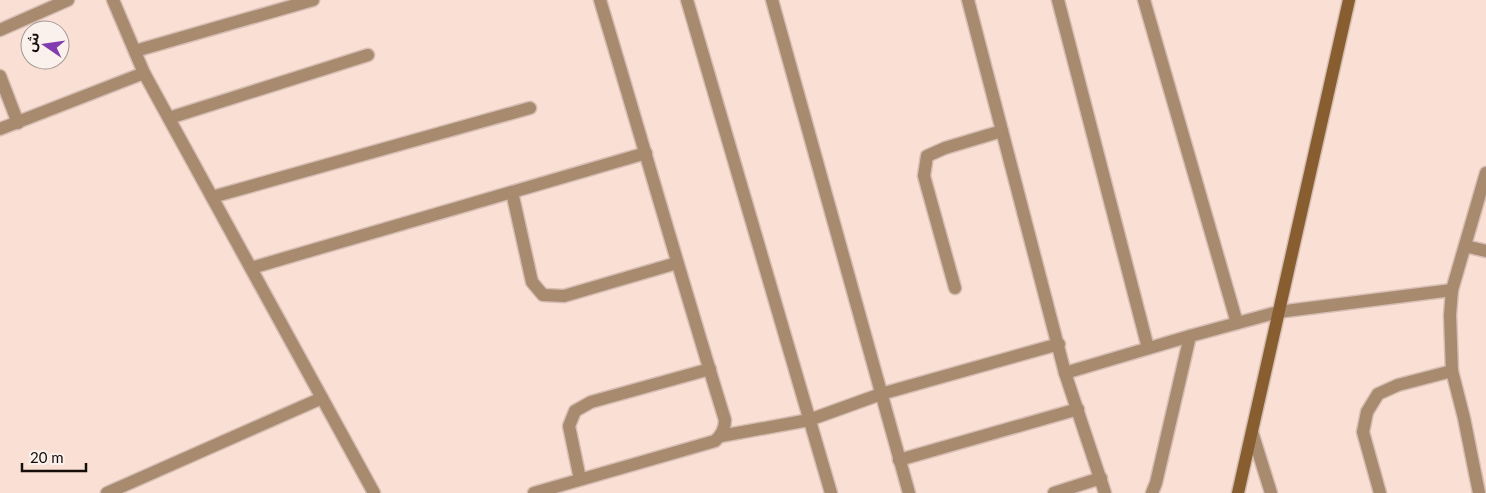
<svg xmlns="http://www.w3.org/2000/svg" width="1486" height="493" viewBox="0 0 1486 493" font-family="Lato,'Noto Sans Arabic',sans-serif">
<style>
.lines{fill:none;stroke-linecap:round;stroke-linejoin:round}
.street-casing{stroke:#d6beb4;stroke-width:15}
.secondary-casing{stroke:#d6beb4;stroke-width:15}
.street{stroke:#a88a6e;stroke-width:12}
.secondary{stroke:#885e31;stroke-width:12}
</style>
<rect width="100%" height="100%" fill="#fae0d4"/>
<g class="lines">
<g class="street-casing">
<g id="street">
<polyline points="113,0 144,73 374,493"/>
<polyline points="687,0 831,493"/>
<polyline points="772,0 909,493"/>
<polyline points="968,0 1065,373 1105,493"/>
<polyline points="1058,0 1148,348"/>
<polyline points="1144,0 1237,323"/>
<polyline points="0,30 68,0"/>
<polyline points="135,51 313,0"/>
<polyline points="0,76 18,123"/>
<polyline points="169,118 368,55"/>
<polyline points="0,129 144,73"/>
<polyline points="512,192 532,282 543,295 564,296 677,263"/>
<polyline points="212,197 530,108"/>
<polyline points="1465,246 1486,251"/>
<polyline points="251,268 646,153"/>
<polyline points="955,288 924,176 927,156 945,148 1002,131"/>
<polyline points="1065,373 1190,336 1278,312 1452,290"/>
<polyline points="1252,432 1271,493"/>
<polyline points="721,436 809,420 881,394 1059,344"/>
<polyline points="899,460 1078,409"/>
<polyline points="580,479 569,426 575,411 591,402 710,369"/>
<polyline points="107,493 322,398"/>
<path d="M534 493 715 441C722 435 725 429 725 420 682 281 642 140 600 0"/>
<polyline points="1054,493 1101,478"/>
<polyline points="1152,493 1156,483 1190,336"/>
<polyline points="1380,493 1363,432 1367,412 1378,394 1398,385 1452,371"/>
<polyline points="1479,493 1464,418 1452,371 1450,315 1452,290 1486,173"/>
</g>
</g>
<g class="secondary-casing">
<polyline id="secondary" points="1238,493 1349,0"/>
</g>
<use href="#street" class="street"/>
<use href="#secondary" class="secondary"/>
</g>
<g transform="translate(45 45) rotate(283)"><circle r="24" fill="#fbf1ec" stroke="#a09692"/>
<path d="M0-4L9 19L0 12L-9 19Z" fill="#813caf"/>
<text y="-8" font-size="14" font-weight="bold" text-anchor="middle" fill="#170e0a">ش</text>
</g>
<path d="M22 463v8h64v-8" fill="none" stroke="#170e0a" stroke-width="2.5"/>
<text x="30" y="463" font-size="15" fill="#170e0a" stroke="#fbf1ec" stroke-width="4" paint-order="stroke">20 m</text>
</svg>
